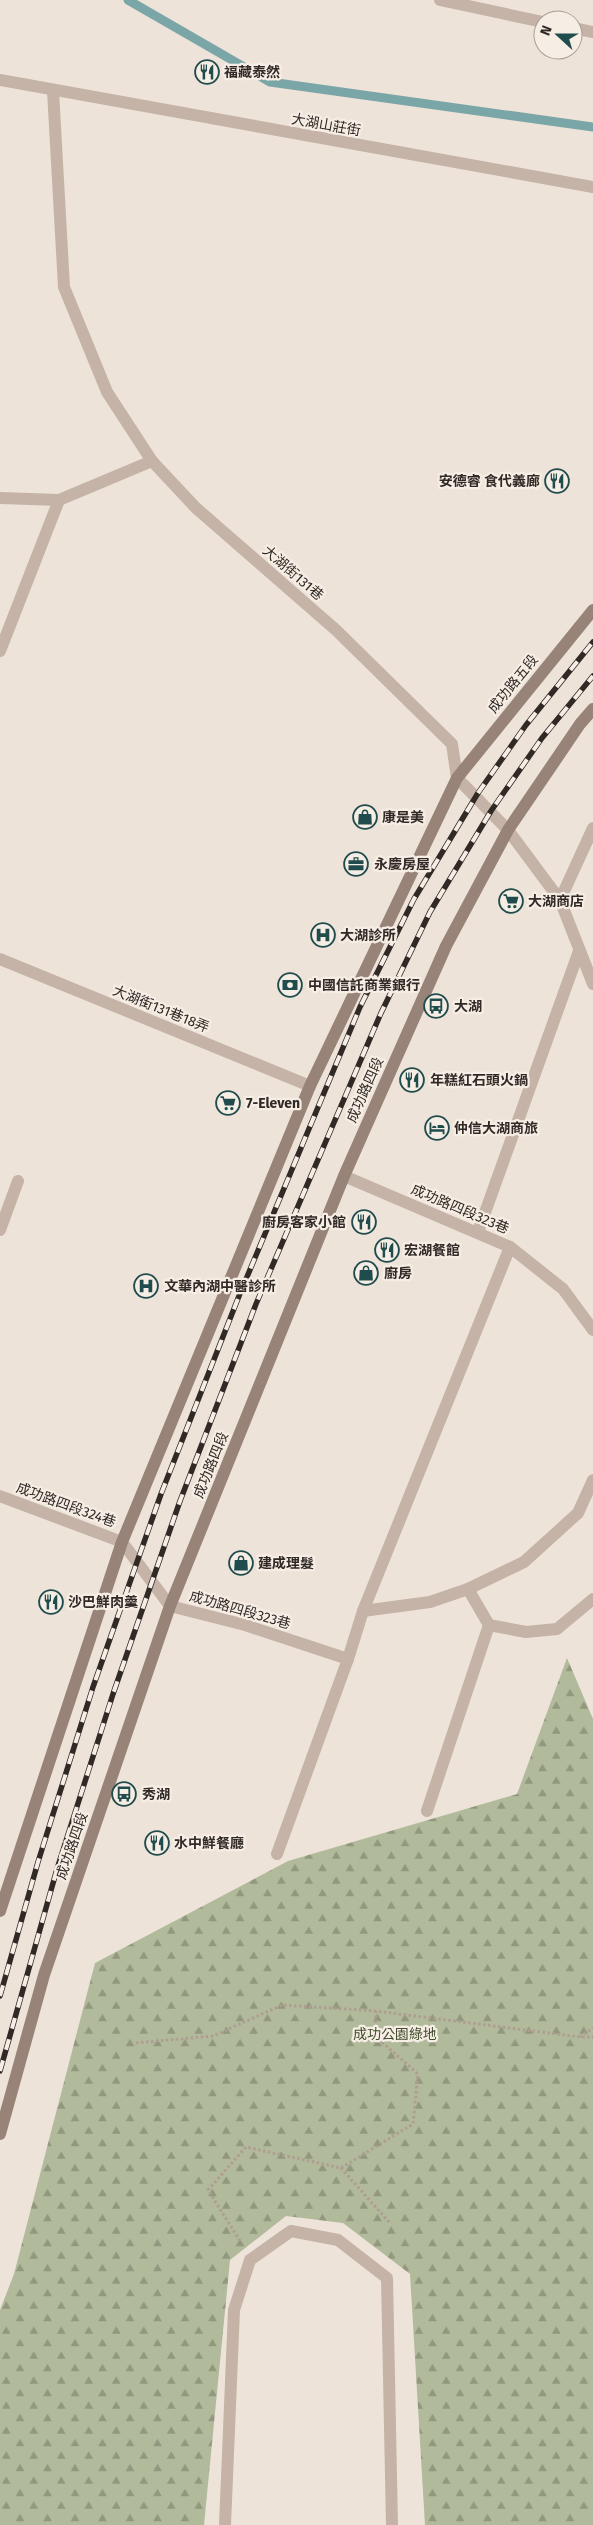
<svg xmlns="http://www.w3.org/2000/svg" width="593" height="2525" viewBox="0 0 593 2525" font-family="'Fira Sans','Noto Sans TC',sans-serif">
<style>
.forest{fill:url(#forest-firs)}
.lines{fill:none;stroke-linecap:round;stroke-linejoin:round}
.stream{stroke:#7ba6a7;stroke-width:9}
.path{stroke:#b09d91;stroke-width:3;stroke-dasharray:2.5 2.5;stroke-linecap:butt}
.lane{stroke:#c4b3a6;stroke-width:12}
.street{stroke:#c4b3a6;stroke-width:12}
.secondary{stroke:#978378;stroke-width:12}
.rail-casing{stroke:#312926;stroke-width:5.5}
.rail{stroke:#f6eee4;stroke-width:4;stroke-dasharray:11;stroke-linecap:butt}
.labels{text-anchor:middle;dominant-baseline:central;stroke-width:4.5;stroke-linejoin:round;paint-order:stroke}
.poi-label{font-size:14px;font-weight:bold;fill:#312926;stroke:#f6eee4;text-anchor:start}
.street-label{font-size:14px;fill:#312926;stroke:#f6eee4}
.park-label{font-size:14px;fill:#424d2d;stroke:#f6eee4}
</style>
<defs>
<pattern id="forest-firs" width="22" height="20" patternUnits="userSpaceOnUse" patternTransform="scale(1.25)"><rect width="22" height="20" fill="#b1bb9b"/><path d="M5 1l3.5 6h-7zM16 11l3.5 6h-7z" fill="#91987e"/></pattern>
</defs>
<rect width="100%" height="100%" fill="#eee3d9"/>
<polygon class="forest" points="567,1658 593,1719 593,2525 425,2525 410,2274 343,2223 286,2216 230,2260 204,2525 0,2525 0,2310 14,2274 95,1963 288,1861 517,1794"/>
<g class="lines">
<polyline class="stream" points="128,0 270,82 593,127"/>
<g class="path">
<polyline points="580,2037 593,2028"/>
<polyline points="136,2043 213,2036 282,2005 376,2011 580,2037 593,2037"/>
<polyline points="341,2168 389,2222"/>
<polyline points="240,2241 208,2190 246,2147 341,2168 413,2124 418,2074 375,2036 376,2011"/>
</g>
<g class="lane">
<polyline points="489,1625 526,1632 557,1629 593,1599"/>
<polyline points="427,1811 489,1625 468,1589"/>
</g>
<g class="street">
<polyline points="440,0 543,22"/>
<polyline points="573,28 593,32"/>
<polyline points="0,80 593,187"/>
<polyline points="53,91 64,287 107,392 152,461 196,508 336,630 452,744 457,778 508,830 560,900 593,984"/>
<polyline points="0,498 59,500 152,461"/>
<polyline points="0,651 59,500"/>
<polyline points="560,900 593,828"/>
<polyline points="0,959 310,1086"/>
<polyline points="344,1176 510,1247 563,1289 593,1330"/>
<polyline points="0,1230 18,1181"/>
<polyline points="478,1232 579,951"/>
<polyline points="0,1496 122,1542 170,1606 245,1625 348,1659"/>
<polyline points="363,1611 430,1602 468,1589 524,1562 578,1513 593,1480"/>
<polyline points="277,1854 348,1659 363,1611 510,1247"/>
<polyline points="225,2525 234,2310 250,2260 291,2231 338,2240 387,2278 392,2525"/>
</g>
<g class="secondary">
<polyline points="0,1911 122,1542 310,1086 457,778 593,610"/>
<polyline points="0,2134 44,1975 170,1606 344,1176 446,946 508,830 580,724 593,709"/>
</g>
<g class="rail-casing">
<g id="rail">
<polyline points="0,1996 38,1862 93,1687 161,1494 239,1296 360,1007 414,899 478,793 526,725 593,642"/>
<polyline points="0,2071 57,1869 113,1694 180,1501 256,1304 381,1013 430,912 491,811 542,738 593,676"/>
</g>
</g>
<use href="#rail" class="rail"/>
</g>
<defs>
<g id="restaurant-ring" transform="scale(1.25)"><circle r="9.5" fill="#f6eee4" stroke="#214c4e" stroke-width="1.5"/><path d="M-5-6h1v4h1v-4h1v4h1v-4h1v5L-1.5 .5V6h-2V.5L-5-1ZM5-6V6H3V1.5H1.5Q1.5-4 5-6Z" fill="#214c4e"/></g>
<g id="shop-ring" transform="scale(1.25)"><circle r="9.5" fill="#f6eee4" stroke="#214c4e" stroke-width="1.5"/><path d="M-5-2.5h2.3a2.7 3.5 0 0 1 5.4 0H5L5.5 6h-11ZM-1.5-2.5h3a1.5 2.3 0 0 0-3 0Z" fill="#214c4e"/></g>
<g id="office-ring" transform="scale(1.25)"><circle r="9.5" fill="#f6eee4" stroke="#214c4e" stroke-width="1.5"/><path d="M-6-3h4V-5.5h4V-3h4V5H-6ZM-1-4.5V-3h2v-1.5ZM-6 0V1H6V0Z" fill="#214c4e"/></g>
<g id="supermarket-ring" transform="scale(1.25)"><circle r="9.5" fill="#f6eee4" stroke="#214c4e" stroke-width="1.5"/><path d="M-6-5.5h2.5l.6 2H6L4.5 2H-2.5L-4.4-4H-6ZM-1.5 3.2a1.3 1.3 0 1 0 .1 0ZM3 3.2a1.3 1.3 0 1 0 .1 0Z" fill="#214c4e"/></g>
<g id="hospital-ring" transform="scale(1.25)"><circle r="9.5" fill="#f6eee4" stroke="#214c4e" stroke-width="1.5"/><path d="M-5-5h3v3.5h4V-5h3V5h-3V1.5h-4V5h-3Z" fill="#214c4e"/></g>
<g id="bank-ring" transform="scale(1.25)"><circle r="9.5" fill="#f6eee4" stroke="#214c4e" stroke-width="1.5"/><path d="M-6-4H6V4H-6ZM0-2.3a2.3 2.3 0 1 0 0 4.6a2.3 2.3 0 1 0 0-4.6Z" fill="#214c4e"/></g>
<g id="bus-ring" transform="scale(1.25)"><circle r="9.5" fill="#f6eee4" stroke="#214c4e" stroke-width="1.5"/><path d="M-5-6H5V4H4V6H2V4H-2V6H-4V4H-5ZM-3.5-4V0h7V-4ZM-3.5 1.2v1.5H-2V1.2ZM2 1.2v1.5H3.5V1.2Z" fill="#214c4e"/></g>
<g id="hotel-ring" transform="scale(1.25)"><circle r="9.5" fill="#f6eee4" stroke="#214c4e" stroke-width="1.5"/><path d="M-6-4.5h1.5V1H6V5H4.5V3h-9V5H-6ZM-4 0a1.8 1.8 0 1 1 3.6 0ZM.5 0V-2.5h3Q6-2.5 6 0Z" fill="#214c4e"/></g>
</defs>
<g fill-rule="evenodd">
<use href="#restaurant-ring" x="207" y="72"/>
<use href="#restaurant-ring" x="557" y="481"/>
<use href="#shop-ring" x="365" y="817"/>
<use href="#office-ring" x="356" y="864"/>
<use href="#supermarket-ring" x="511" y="901"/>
<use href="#hospital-ring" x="323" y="935"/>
<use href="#bank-ring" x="290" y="985"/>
<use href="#bus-ring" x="436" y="1006"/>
<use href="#restaurant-ring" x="412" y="1080"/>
<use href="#supermarket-ring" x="228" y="1103"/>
<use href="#hotel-ring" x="437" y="1128"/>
<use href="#restaurant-ring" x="364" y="1222"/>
<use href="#restaurant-ring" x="387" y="1250"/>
<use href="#shop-ring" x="366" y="1273"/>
<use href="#hospital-ring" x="146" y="1286"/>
<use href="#shop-ring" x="241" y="1563"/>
<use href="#restaurant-ring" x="51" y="1602"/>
<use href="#bus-ring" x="124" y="1794"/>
<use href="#restaurant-ring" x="157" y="1843"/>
</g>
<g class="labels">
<g class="poi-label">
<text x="224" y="72">福藏泰然</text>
<text x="540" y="481" text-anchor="end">安德睿 食代義廊</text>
<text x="382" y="817">康是美</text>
<text x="374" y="864">永慶房屋</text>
<text x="528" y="901">大湖商店</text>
<text x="340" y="935">大湖診所</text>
<text x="308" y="985">中國信託商業銀行</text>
<text x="454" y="1006">大湖</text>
<text x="430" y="1080">年糕紅石頭火鍋</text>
<text x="246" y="1103">7-Eleven</text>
<text x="454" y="1128">仲信大湖商旅</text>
<text x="346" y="1222" text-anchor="end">廚房客家小館</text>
<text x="404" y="1250">宏湖餐館</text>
<text x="384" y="1273">廚房</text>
<text x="164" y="1286">文華內湖中醫診所</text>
<text x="258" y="1563">建成理髮</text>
<text x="68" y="1602">沙巴鮮肉羹</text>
<text x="142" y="1794">秀湖</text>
<text x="174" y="1843">水中鮮餐廳</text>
</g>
<g class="street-label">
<text transform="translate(326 125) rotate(10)">大湖山莊街</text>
<text transform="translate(293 573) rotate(41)">大湖街131巷</text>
<text transform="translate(513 684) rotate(-51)">成功路五段</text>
<text transform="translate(161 1009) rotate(22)">大湖街131巷18弄</text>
<text transform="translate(365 1090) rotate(-66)">成功路四段</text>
<text transform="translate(460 1209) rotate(23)">成功路四段323巷</text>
<text transform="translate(211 1465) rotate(-68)">成功路四段</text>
<text transform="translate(66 1505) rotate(20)">成功路四段324巷</text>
<text transform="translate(240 1610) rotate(16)">成功路四段323巷</text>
<text transform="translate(72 1846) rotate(-71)">成功路四段</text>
</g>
<g class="park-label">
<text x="395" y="2034">成功公園綠地</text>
</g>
</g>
<g transform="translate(558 35) rotate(291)"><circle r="24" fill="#f6eee4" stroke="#a79f98"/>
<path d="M0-4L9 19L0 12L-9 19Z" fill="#214c4e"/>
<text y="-8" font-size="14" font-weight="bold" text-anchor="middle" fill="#312926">N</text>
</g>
</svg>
